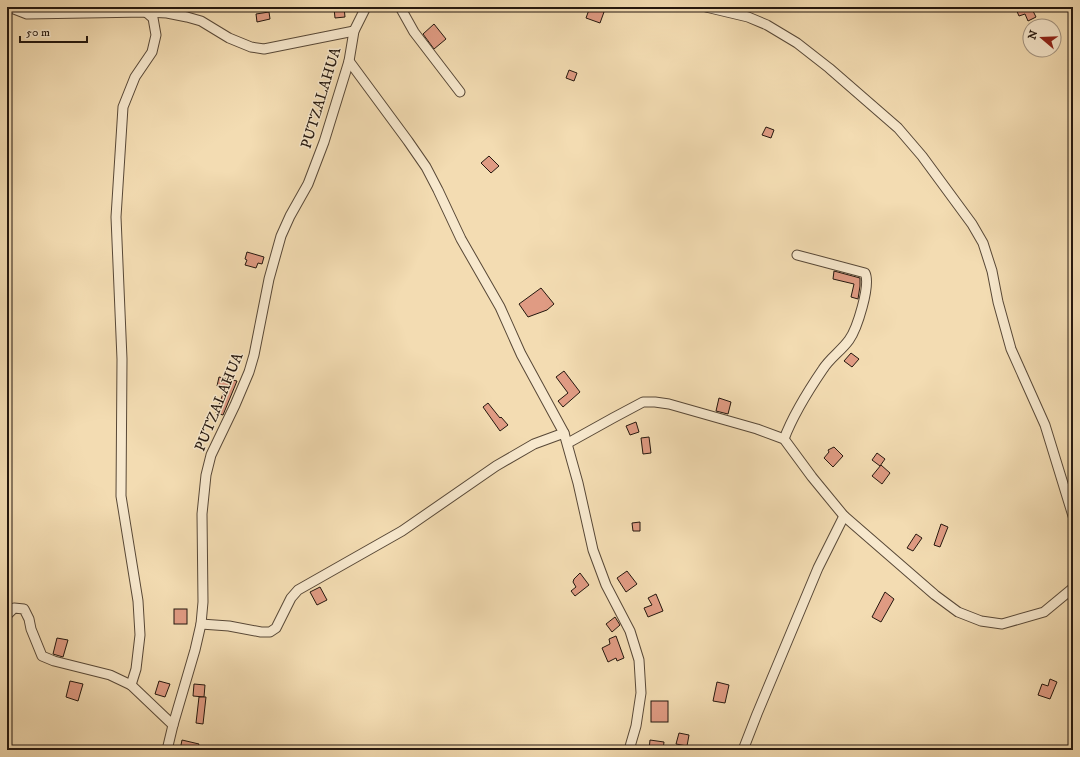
<svg xmlns="http://www.w3.org/2000/svg" width="1080" height="757" viewBox="0 0 1080 757" font-family="'IM FELL DW Pica',serif">
<style>
.building{fill:#e09b83;stroke:#24170e}
.lines{fill:none;stroke-linecap:round;stroke-linejoin:round}
.minor-casing{stroke:#584837;stroke-width:11}
.minor{stroke:#f7e8cd;stroke-width:9}
.labels{text-anchor:middle;dominant-baseline:central;stroke-width:3;stroke-linejoin:round;paint-order:stroke}
.street-label{font-size:15px;fill:#24170e;stroke:#f7e8cd}
</style>
<rect width="100%" height="100%" fill="#f3dcb2"/>
<filter id="stains"><feTurbulence type="fractalNoise" baseFrequency=".005" numOctaves="4"/><feColorMatrix values="0 0 0 0 .2 0 0 0 0 .09 0 0 0 0 .02 0 0 0 .5 -.17"/></filter>
<radialGradient id="worn" r=".72"><stop offset=".6" stop-color="#630" stop-opacity="0"/><stop offset="1" stop-color="#630" stop-opacity=".3"/></radialGradient>
<g class="building">
<polygon points="344,7 345,17 335,18 334,8"/>
<polygon points="590,7 604,12 600,23 586,18"/>
<polygon points="1015,7 1042,7 1033,11 1036,17 1028,21 1025,14 1019,16"/>
<polygon points="269,12 270,19 257,22 256,14"/>
<polygon points="434,24 446,39 434,49 423,34"/>
<polygon points="569,70 577,73 574,81 566,78"/>
<polygon points="766,127 774,130 771,138 762,135"/>
<polygon points="489,156 499,166 491,173 481,163"/>
<polygon points="247,252 264,257 262,264 258,263 256,268 245,265 247,260 245,259"/>
<polygon points="834,271 860,278 860,286 858,299 851,297 854,284 833,279"/>
<polygon points="541,288 554,304 547,310 528,317 519,304"/>
<polygon points="851,353 859,359 852,367 844,361"/>
<polygon points="564,371 580,392 563,407 558,401 568,393 556,377"/>
<polygon points="219,377 237,381 223,415 216,413 225,388 217,386"/>
<polygon points="719,398 731,402 728,414 716,411"/>
<polygon points="488,403 500,418 501,417 508,425 500,431 483,407"/>
<polygon points="636,422 639,432 630,435 626,426"/>
<polygon points="649,437 651,453 643,454 641,438"/>
<polygon points="834,447 843,456 833,467 824,458 829,452 828,450"/>
<polygon points="877,453 885,459 880,466 872,460"/>
<polygon points="881,465 890,473 882,484 872,476"/>
<polygon points="640,522 640,531 633,531 632,523"/>
<polygon points="941,524 948,527 940,547 934,545"/>
<polygon points="916,534 922,538 913,551 907,548"/>
<polygon points="627,571 637,584 626,592 617,578"/>
<polygon points="580,573 589,585 575,596 571,591 576,587 573,582 574,579"/>
<polygon points="320,587 327,600 317,605 310,592"/>
<polygon points="885,592 894,599 881,622 872,617"/>
<polygon points="656,594 663,611 648,617 644,608 652,605 648,598"/>
<rect x="174" y="609" width="13" height="15"/>
<polygon points="615,617 620,625 612,632 606,624"/>
<polygon points="616,636 624,658 617,661 616,658 608,662 602,648 610,644 609,639"/>
<polygon points="57,638 68,640 63,657 53,654"/>
<polygon points="1050,679 1057,682 1050,699 1038,695 1042,684 1048,686"/>
<polygon points="70,681 83,684 78,701 66,697"/>
<polygon points="159,681 170,684 165,697 155,694"/>
<polygon points="717,682 729,685 725,703 713,701"/>
<polygon points="194,684 205,685 204,697 193,696"/>
<polygon points="199,697 206,697 203,724 196,723"/>
<rect x="651" y="701" width="17" height="21"/>
<polygon points="679,733 689,735 687,746 676,744"/>
<polygon points="182,740 199,744 197,750 180,750"/>
<polygon points="650,740 664,742 663,750 649,750"/>
</g>
<g class="lines">
<g class="minor-casing">
<g id="minor">
<polyline points="9,7 27,14 146,12 167,13 187,17 201,21 229,38 251,47 264,49 354,31"/>
<polyline points="400,7 414,32 460,92"/>
<polyline points="706,7 748,17 767,25 797,43 829,68 898,128 922,156 972,224 983,243 992,271 998,302 1011,349 1045,425 1073,516"/>
<polyline points="349,61 408,141 426,167 438,190 461,239 500,307 521,354 564,433 578,483 593,550 606,585 630,631 639,660 641,693 636,726 629,750"/>
<path d="M784 439C793 415 808 391 823 369 830 358 841 351 849 340 857 329 871 285 865 273L797 255"/>
<polyline points="568,443 613,418 643,402 655,402 669,404 757,429 784,439 812,477 844,516 935,595 958,612 981,621 1002,624 1044,612 1073,588"/>
<polyline points="7,615 14,608 24,609 29,619 31,629 42,656 54,661 110,675 131,685 173,725"/>
<polyline points="201,624 229,626 261,632 270,632 276,628 291,598 298,590 402,531 496,466 534,444 564,433"/>
<polyline points="131,685 136,669 140,635 138,601 121,496 122,359 116,217 123,107 135,77 152,52 156,35 153,18 146,12 146,7"/>
<polyline points="167,750 173,725 195,650 201,624 203,602 202,514 206,475 211,455 235,405 249,372 254,355 269,279 281,236 290,216 308,184 324,142 349,61 354,31 366,7"/>
<polyline points="743,750 757,714 818,568 844,516"/>
</g>
</g>
<use href="#minor" class="minor"/>
</g>
<g class="labels">
<g class="street-label">
<text transform="translate(321 98) rotate(-73)">PUTZALAHUA</text>
<text transform="translate(219 402) rotate(-68)">PUTZALAHUA</text>
</g>
</g>
<rect width="1080" height="757" fill="none" stroke="#f3dcb2" stroke-width="24"/>
<rect x="8" y="8" width="1064" height="741" fill="none" stroke="#24170e" stroke-width="2"/>
<rect x="12" y="12" width="1056" height="733" fill="none" stroke="#24170e"/>
<g transform="translate(1042 38) rotate(289)"><circle r="19" fill="#f7e8cd" stroke="#a39481"/>
<path d="M0-3L7 15L0 10L-7 15Z" fill="#8f2418"/>
<text y="-6" font-size="11" font-weight="bold" text-anchor="middle" fill="#24170e">N</text>
</g>
<path d="M20 36v6h67v-6" fill="none" stroke="#24170e" stroke-width="2"/>
<text x="26" y="36" font-size="12" fill="#24170e" stroke="#f7e8cd" stroke-width="3" paint-order="stroke">50 m</text>
<rect width="100%" height="100%" filter="url(#stains)"/>
<rect width="100%" height="100%" fill="url(#worn)"/>
</svg>
